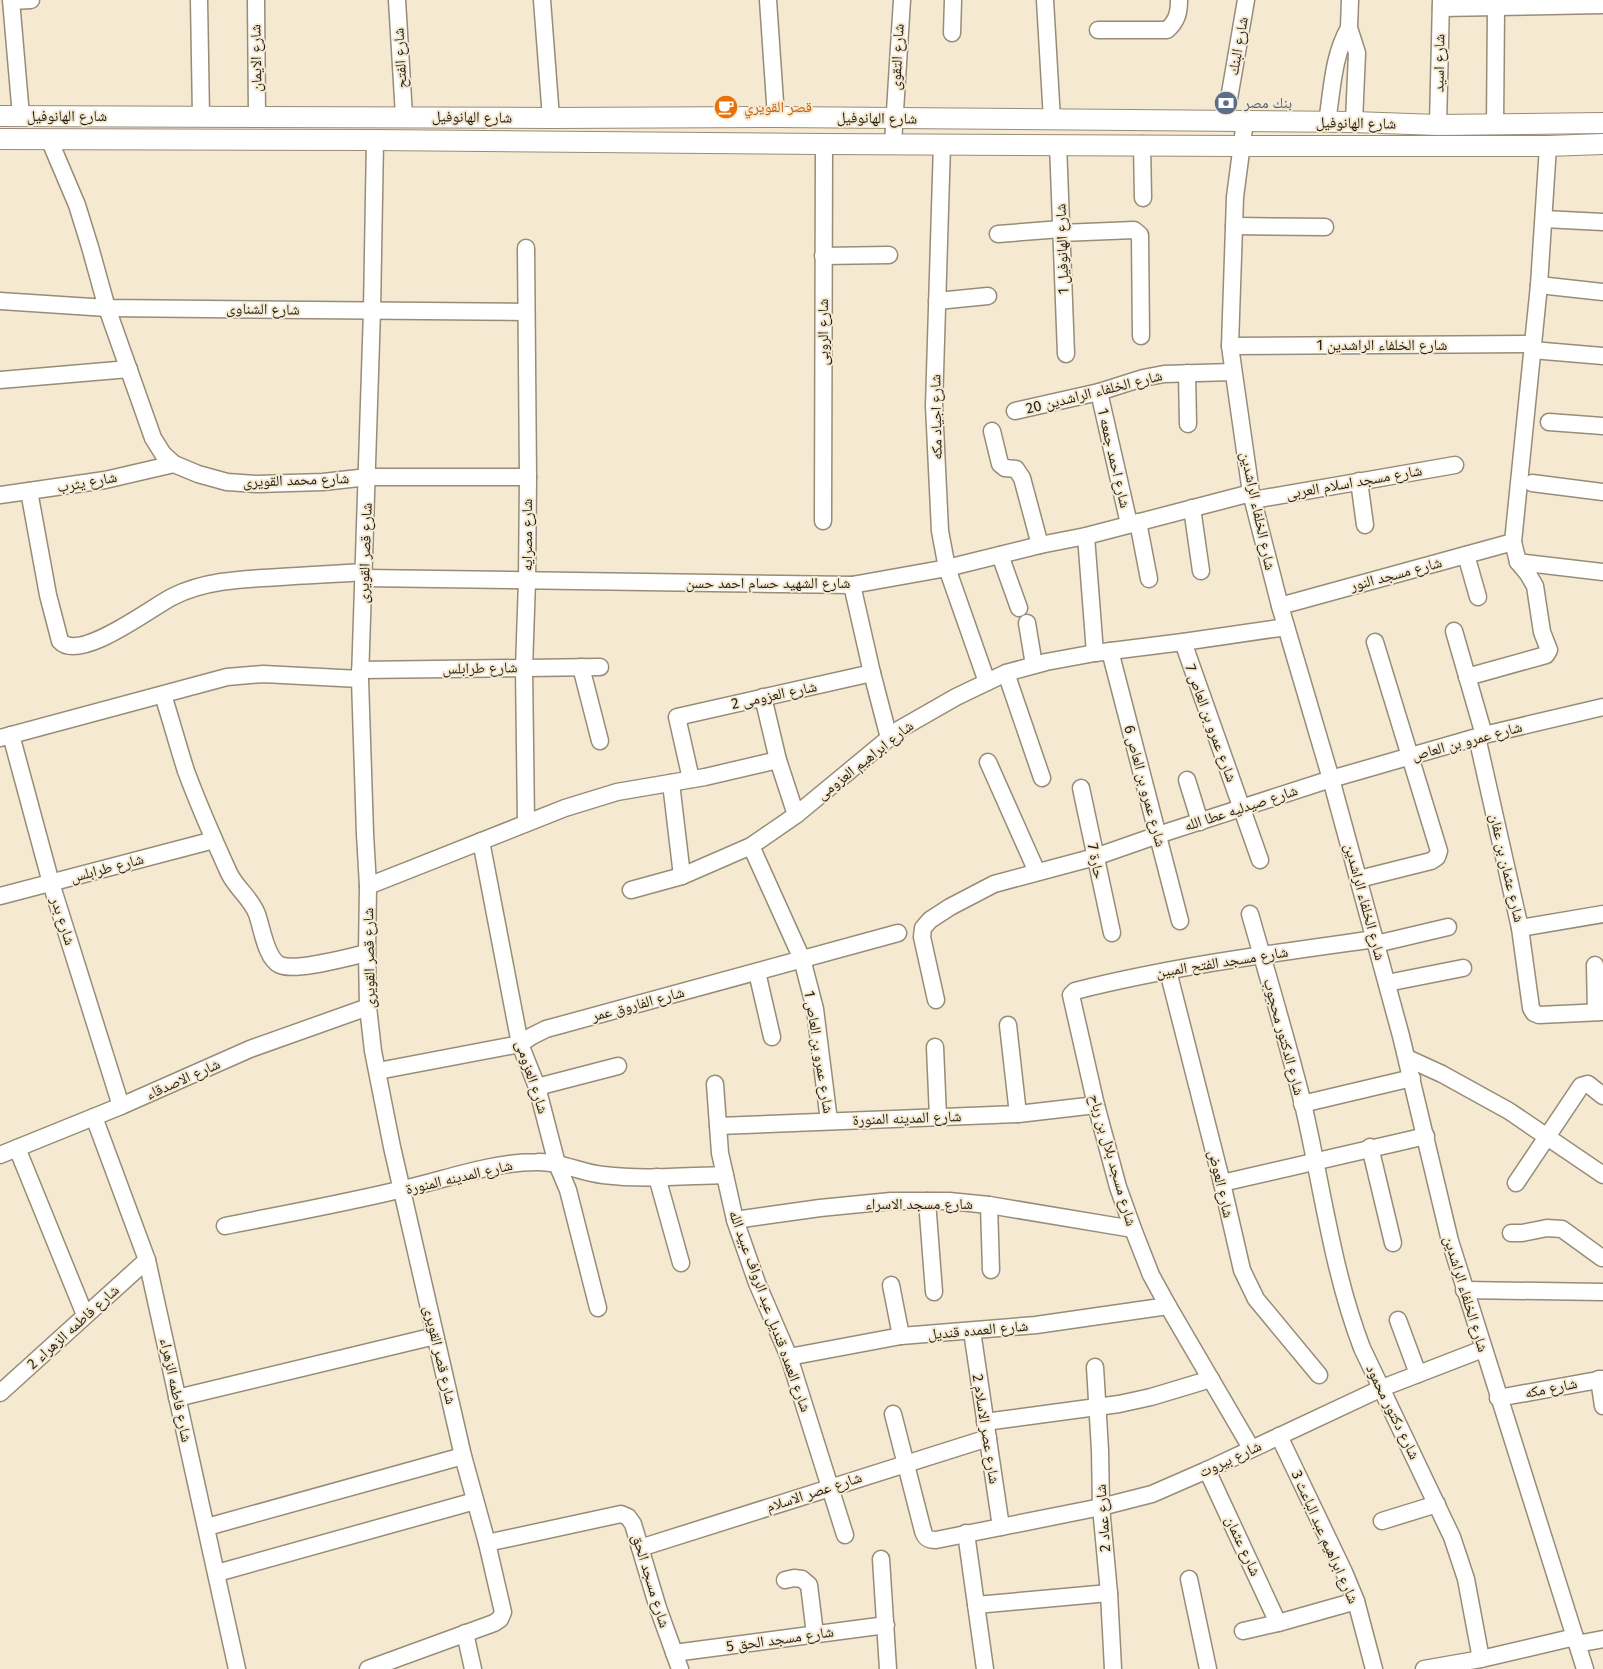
<svg xmlns="http://www.w3.org/2000/svg" width="1603" height="1669" viewBox="0 0 1603 1669" font-family="'Fira Sans','Noto Naskh Arabic',sans-serif">
<style>
.lines{fill:none;stroke-linecap:round;stroke-linejoin:round}
.minor-casing{stroke:#978c77;stroke-width:19}
.tertiary-casing{stroke:#978c77;stroke-width:22}
.minor{stroke:#fff;stroke-width:16}
.tertiary{stroke:#fff;stroke-width:20}
.labels{text-anchor:middle;dominant-baseline:central;stroke-width:4;stroke-linejoin:round;paint-order:stroke}
.street-label{font-size:15px;fill:#231f16;stroke:#f5e9d1}
.service-label{font-size:15px;fill:#4e5e75;stroke:#f5e9d1;text-anchor:start}
.food-label{font-size:15px;fill:#c56008;stroke:#f5e9d1;text-anchor:start}
</style>
<rect width="100%" height="100%" fill="#f5e9d1"/>
<g class="lines">
<g class="minor-casing">
<g id="minor">
<polyline points="11,0 21,116"/>
<polyline points="199,0 201,116"/>
<polyline points="256,0 257,116"/>
<polyline points="397,0 404,116"/>
<polyline points="542,0 551,118"/>
<polyline points="768,0 776,117"/>
<polyline points="1045,0 1052,120"/>
<polyline points="1350,0 1349,28 1357,53 1354,122"/>
<polyline points="12,1 31,0"/>
<polyline points="1441,8 1603,5"/>
<path d="M1098 30H1167C1177 21 1179 13 1179 0"/>
<polyline points="952,33 953,0"/>
<polyline points="1245,121 1235,197 1230,346 1251,493 1280,606 1331,779 1401,1036 1450,1241 1585,1669"/>
<polyline points="1225,122 1246,0"/>
<path d="M1327 122C1332 91 1333 55 1349 28"/>
<polyline points="1438,125 1441,0"/>
<polyline points="1495,125 1496,7"/>
<polyline points="49,139 77,205 90,247 107,308 153,438 163,454 174,464 198,474 227,482 257,484 323,482 368,477 528,477"/>
<polyline points="893,143 902,0"/>
<polyline points="942,144 934,406 940,531 947,568 987,682"/>
<polyline points="1058,144 1066,354"/>
<polyline points="1142,144 1143,198"/>
<polyline points="1544,219 1603,222"/>
<polyline points="1234,226 1325,227"/>
<polyline points="1061,233 1134,230 1140,235 1141,336"/>
<polyline points="998,234 1061,229"/>
<polyline points="526,248 528,477 527,581 524,668 526,823"/>
<polyline points="823,256 889,255"/>
<polyline points="1539,285 1603,292"/>
<polyline points="0,301 107,308 526,312"/>
<polyline points="937,301 988,296"/>
<polyline points="1230,346 1533,344"/>
<polyline points="1532,350 1603,356"/>
<polyline points="1187,373 1188,424"/>
<polyline points="0,380 129,369"/>
<polyline points="1099,392 1129,524"/>
<polyline points="1015,411 1099,392 1143,378 1164,374 1233,372"/>
<polyline points="1549,422 1603,426"/>
<polyline points="992,431 1000,464 1005,468 1016,469 1022,478 1040,545"/>
<polyline points="1359,481 1365,525"/>
<polyline points="1532,483 1603,492"/>
<path d="M29 491 48 595 60 641C80 663 152 607 172 597 205 580 244 579 280 577 308 575 336 574 364 572"/>
<polyline points="0,495 105,480 174,464"/>
<polyline points="1253,500 1455,465"/>
<polyline points="1192,508 1201,571"/>
<polyline points="823,521 824,144"/>
<polyline points="1138,522 1149,579"/>
<polyline points="1086,536 1095,653"/>
<polyline points="1000,555 1019,608"/>
<polyline points="1466,555 1478,597"/>
<polyline points="1518,562 1603,572"/>
<polyline points="364,578 852,585 947,568 1040,545 1086,536 1251,493"/>
<polyline points="852,585 872,673 889,738"/>
<polyline points="1280,606 1513,542"/>
<polyline points="1027,623 1034,665"/>
<polyline points="1454,631 1484,735"/>
<polyline points="1183,642 1260,860"/>
<polyline points="1110,651 1180,921"/>
<polyline points="581,667 600,741"/>
<polyline points="360,670 600,667"/>
<polyline points="1006,673 1042,778"/>
<polyline points="1467,677 1546,655 1549,650 1542,632 1535,586 1528,574 1518,562 1513,542 1539,285 1548,146"/>
<path d="M163 695C171 720 178 746 186 771 199 806 214 840 229 873 236 888 251 898 257 914 262 928 266 959 280 965 296 972 348 957 367 953"/>
<polyline points="763,697 778,760 796,815"/>
<polyline points="11,735 51,883 121,1106"/>
<polyline points="1477,737 1520,928 1531,1008 1534,1013 1539,1015 1603,1012"/>
<polyline points="0,738 227,677 263,674 360,679"/>
<polyline points="988,762 1037,872"/>
<polyline points="691,779 677,717 872,673"/>
<polyline points="1187,780 1200,822"/>
<polyline points="671,783 682,876"/>
<polyline points="1081,788 1112,933"/>
<polyline points="481,841 520,1044 537,1087 557,1164 568,1190 598,1308"/>
<polyline points="751,846 802,959 815,1009 829,1121"/>
<polyline points="1359,879 1431,861 1437,857 1439,851 1375,642"/>
<polyline points="368,886 565,808 617,792 705,777 778,760"/>
<polyline points="631,890 682,876 751,846 796,815 900,729 956,697 1006,673 1046,662 1095,653 1183,642 1286,627"/>
<polyline points="0,896 214,840"/>
<path d="M1250 914C1268 977 1287 1040 1303 1104 1322 1185 1332 1270 1362 1348L1452 1537 1466 1579 1481 1659"/>
<polyline points="1520,928 1603,914"/>
<polyline points="1376,944 1448,927"/>
<polyline points="1595,965 1596,1012"/>
<polyline points="1168,971 1222,1183 1242,1270 1256,1299 1319,1375"/>
<polyline points="757,972 772,1037"/>
<polyline points="1387,983 1463,968"/>
<polyline points="936,1000 922,937 923,928 930,920 950,907 994,884 1095,857 1158,835 1331,779 1484,735 1603,707"/>
<polyline points="1008,1025 1018,1114"/>
<polyline points="935,1047 938,1117"/>
<polyline points="1407,1058 1442,1074 1509,1111 1603,1175"/>
<polyline points="378,1071 520,1044 532,1036 546,1029 898,933"/>
<polyline points="715,1084 720,1153 735,1220 757,1283 789,1357 845,1535"/>
<polyline points="537,1087 618,1066"/>
<polyline points="1302,1104 1412,1078"/>
<polyline points="94,1117 147,1260 237,1669"/>
<polyline points="718,1126 1018,1114 1096,1105"/>
<polyline points="1370,1147 1393,1243"/>
<polyline points="17,1148 85,1315"/>
<polyline points="0,1155 121,1106 250,1049 368,1007"/>
<polyline points="657,1177 681,1263"/>
<polyline points="1222,1183 1426,1136"/>
<polyline points="1516,1183 1581,1086 1588,1084 1603,1096"/>
<polyline points="927,1201 934,1292"/>
<polyline points="989,1205 991,1270"/>
<polyline points="735,1220 820,1208 891,1201 949,1201 989,1205 1133,1229"/>
<path d="M225 1226C285 1214 345 1203 403 1189 447 1179 492 1162 537 1162 560 1161 581 1173 603 1175 644 1180 685 1176 725 1175"/>
<polyline points="1511,1233 1522,1233 1547,1228 1562,1229 1602,1258"/>
<polyline points="891,1285 901,1336"/>
<polyline points="1464,1290 1603,1292"/>
<polyline points="1398,1320 1418,1374"/>
<polyline points="972,1331 1001,1527"/>
<polyline points="789,1357 901,1336 1036,1325 1168,1306"/>
<polyline points="1095,1367 1100,1450 1101,1507 1109,1593 1113,1669"/>
<polyline points="1599,1379 1603,1406"/>
<polyline points="0,1393 147,1260"/>
<polyline points="177,1398 435,1336"/>
<polyline points="1498,1398 1603,1379"/>
<path d="M893 1414 923 1531C925 1538 928 1540 936 1540L1101 1507 1152 1494 1207 1470 1382 1388 1483 1349"/>
<polyline points="985,1422 1119,1404 1151,1397 1211,1379"/>
<polyline points="1279,1436 1344,1572 1356,1601 1374,1669"/>
<path d="M1251 1448 1168 1306 1151 1275 1133 1229 1118 1187 1096 1105 1071 995 1075 991C1174 966 1275 953 1375 939"/>
<polyline points="1207,1470 1278,1623"/>
<polyline points="1382,1521 1437,1504"/>
<polyline points="207,1527 463,1456"/>
<polyline points="966,1533 985,1669"/>
<polyline points="487,1543 621,1514 628,1517 633,1524 658,1608 680,1669"/>
<polyline points="640,1548 988,1438"/>
<polyline points="881,1559 888,1669"/>
<polyline points="217,1573 475,1501"/>
<polyline points="1189,1579 1208,1669"/>
<polyline points="785,1580 794,1578 802,1579 809,1585 815,1634"/>
<polyline points="976,1605 1109,1593"/>
<polyline points="1243,1631 1278,1623 1356,1601"/>
<polyline points="465,1633 473,1669"/>
<polyline points="1577,1644 1603,1639"/>
<polyline points="674,1653 886,1625"/>
<polyline points="368,1669 494,1623 500,1619 503,1612 487,1543 463,1456 392,1147 373,1051 368,1007 367,953 368,886 365,834 360,679 372,311 375,140"/>
<polyline points="1424,1669 1481,1659 1575,1637"/>
</g>
</g>
<g class="tertiary-casing">
<g id="tertiary">
<polyline points="0,116 551,118 776,117 1354,122 1438,125 1603,123"/>
<polyline points="0,139 375,140 824,144 1241,146 1548,146 1603,144"/>
</g>
</g>
<use href="#minor" class="minor"/>
<use href="#tertiary" class="tertiary"/>
</g>
<defs>
<g id="bank-disc" transform="scale(1.25)"><circle r="9.5" fill="#5c6f8a" stroke="#f5e9d1"/><path d="M-6-4H6V4H-6ZM0-2.3a2.3 2.3 0 1 0 0 4.6a2.3 2.3 0 1 0 0-4.6Z" fill="#fff"/></g>
<g id="cafe-disc" transform="scale(1.25)"><circle r="9.5" fill="#e8710a" stroke="#f5e9d1"/><path d="M-5.5-4.5H6V0H3Q3 3.5 0 3.5H-2.5Q-5.5 3.5-5.5 0ZM3-3.2v2h1.7v-2ZM-6 4.5H4V6H-6Z" fill="#fff"/></g>
</defs>
<g fill-rule="evenodd">
<use href="#bank-disc" x="1226" y="103"/>
<use href="#cafe-disc" x="726" y="107"/>
</g>
<g class="labels">
<g class="street-label">
<text transform="translate(1238 46) rotate(-80)">شارع البنك</text>
<text transform="translate(897 57) rotate(-87)">شارع التقوى</text>
<text transform="translate(256 58) rotate(-91)">شارع الايمان</text>
<text transform="translate(400 58) rotate(-93)">شارع الفتح</text>
<text transform="translate(1439 63) rotate(-89)">شارع اسيد</text>
<text x="67" y="116">شارع الهانوفيل</text>
<text transform="translate(472 117) rotate(1)">شارع الهانوفيل</text>
<text transform="translate(877 118) rotate(1)">شارع الهانوفيل</text>
<text transform="translate(1356 123) rotate(1)">شارع الهانوفيل</text>
<text transform="translate(1062 249) rotate(-92)">شارع الهانوفيل 1</text>
<text transform="translate(263 309) rotate(1)">شارع الشناوى</text>
<text transform="translate(823 332) rotate(-90)">شارع الروبى</text>
<text x="1382" y="345">شارع الخلفاء الراشدين 1</text>
<text transform="translate(1094 392) rotate(-14)">شارع الخلفاء الراشدين 20</text>
<text transform="translate(936 417) rotate(-91)">شارع اجياد مكه</text>
<text transform="translate(1114 458) rotate(77)">شارع احمد جمعه 1</text>
<text transform="translate(296 480) rotate(-2)">شارع محمد القويرى</text>
<text transform="translate(87 482) rotate(-10)">شارع يثرب</text>
<text transform="translate(1354 482) rotate(-10)">شارع مسجد اسلام العربى</text>
<text transform="translate(1258 511) rotate(78)">شارع الخلفاء الراشدين</text>
<text transform="translate(527 535) rotate(-90)">شارع مصرايه</text>
<text transform="translate(365 553) rotate(-88)">شارع قصر القويرى</text>
<text transform="translate(1396 574) rotate(-15)">شارع مسجد النور</text>
<text x="768" y="583">شارع الشهيد حسام احمد حسن</text>
<text transform="translate(480 668) rotate(-1)">شارع طرابلس</text>
<text transform="translate(774 695) rotate(-12)">شارع العزومى 2</text>
<text transform="translate(1211 723) rotate(70)">شارع عمرو بن العاص 7</text>
<text transform="translate(1467 741) rotate(-15)">شارع عمرو بن العاص</text>
<text transform="translate(865 760) rotate(-38)">شارع ابراهيم العزومى</text>
<text transform="translate(1145 786) rotate(75)">شارع عمرو بن العاص 6</text>
<text transform="translate(1241 808) rotate(-18)">شارع صيدليه عطا الله</text>
<text transform="translate(1096 861) rotate(78)">حارة 7</text>
<text transform="translate(107 868) rotate(-15)">شارع طرابلس</text>
<text transform="translate(1507 868) rotate(77)">شارع عثمان بن عفان</text>
<text transform="translate(1365 902) rotate(75)">شارع الخلفاء الراشدين</text>
<text transform="translate(63 921) rotate(72)">شارع بدر</text>
<text transform="translate(369 958) rotate(-91)">شارع قصر القويرى</text>
<text transform="translate(1222 962) rotate(-9)">شارع مسجد الفتح المبين</text>
<text transform="translate(638 1004) rotate(-15)">شارع الفاروق عمر</text>
<text transform="translate(1284 1037) rotate(75)">شارع الدكتور محجوب</text>
<text transform="translate(819 1052) rotate(81)">شارع عمرو بن العاص 1</text>
<text transform="translate(532 1077) rotate(72)">شارع العزومى</text>
<text transform="translate(183 1079) rotate(-24)">شارع الاصدقاء</text>
<text transform="translate(907 1118) rotate(-2)">شارع المدينه المنورة</text>
<text transform="translate(1113 1160) rotate(74)">شارع مسجد بلال بن رباح</text>
<text transform="translate(459 1177) rotate(-13)">شارع المدينه المنورة</text>
<text transform="translate(1221 1184) rotate(77)">شارع العوض</text>
<text x="919" y="1204">شارع مسجد الاسراء</text>
<text transform="translate(1466 1294) rotate(73)">شارع الخلفاء الراشدين</text>
<text transform="translate(770 1311) rotate(70)">شارع العمده قنديل عبد الرواف عبيد الله</text>
<text transform="translate(73 1327) rotate(-42)">شارع فاطمه الزهراء 2</text>
<text transform="translate(978 1330) rotate(-5)">شارع العمده قنديل</text>
<text transform="translate(440 1355) rotate(77)">شارع قصر القويرى</text>
<text transform="translate(1551 1388) rotate(-11)">شارع مكه</text>
<text transform="translate(176 1390) rotate(78)">شارع فاطمه الزهراء</text>
<text transform="translate(1393 1412) rotate(64)">شارع دكتور محمود</text>
<text transform="translate(986 1429) rotate(81)">شارع عصر الاسلام 2</text>
<text transform="translate(1230 1459) rotate(-25)">شارع بيروت</text>
<text transform="translate(814 1492) rotate(-18)">شارع عصر الاسلام</text>
<text transform="translate(1103 1518) rotate(-94)">شارع عماد 2</text>
<text transform="translate(1325 1537) rotate(66)">شارع ابراهيم عبد الباعث 3</text>
<text transform="translate(1243 1546) rotate(65)">شارع عثمان</text>
<text transform="translate(651 1581) rotate(73)">شارع مسجد الحق</text>
<text transform="translate(780 1639) rotate(-8)">شارع مسجد الحق 5</text>
</g>
<g class="service-label">
<text x="1244" y="103">بنك مصر</text>
</g>
<g class="food-label">
<text x="744" y="107">قصر القويري</text>
</g>
</g>
</svg>
